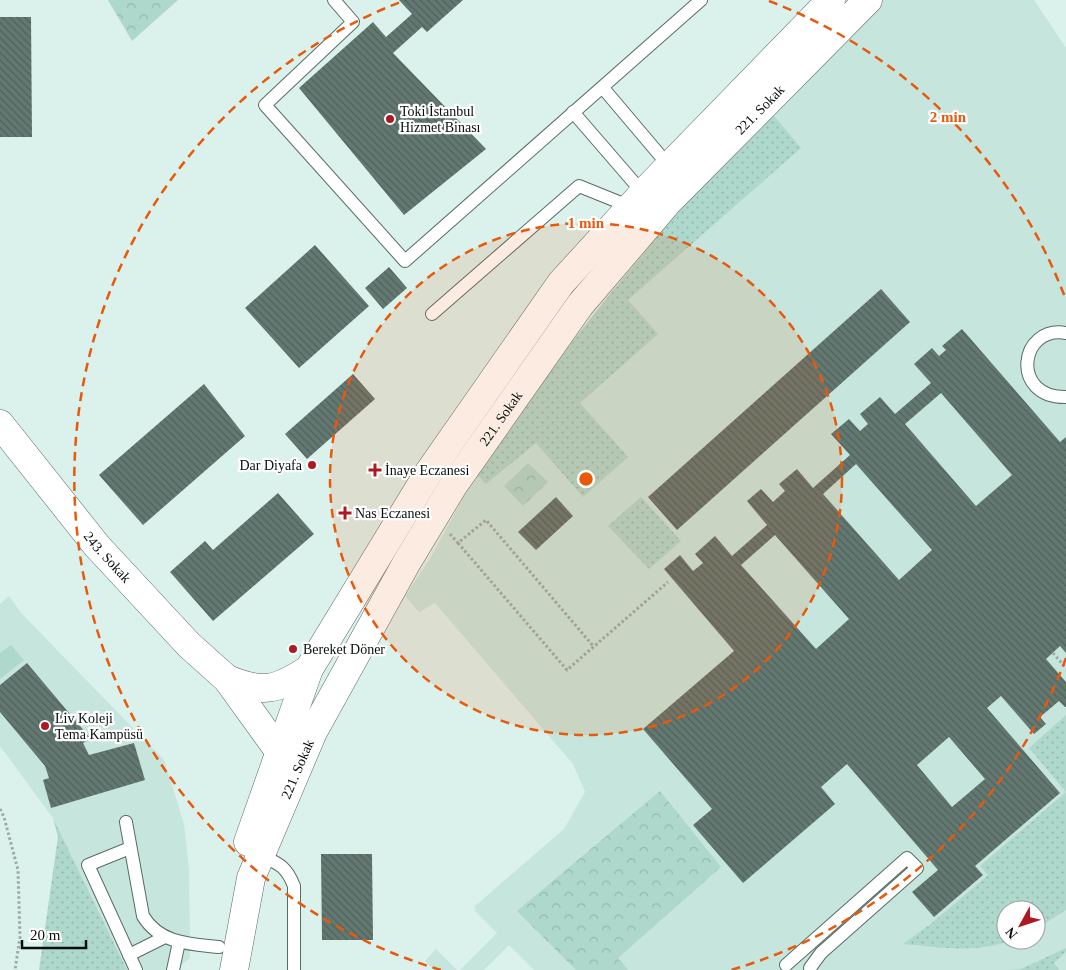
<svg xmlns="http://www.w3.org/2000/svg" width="1066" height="970" viewBox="0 0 1066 970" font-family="'Times New Roman',serif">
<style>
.built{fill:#c6e5dc;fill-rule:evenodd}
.grass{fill:url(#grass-dots)}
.forest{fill:url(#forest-crowns)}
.pitch{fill:#afd8cc}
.building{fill:url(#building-back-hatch);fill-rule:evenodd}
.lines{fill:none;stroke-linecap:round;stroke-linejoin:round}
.service-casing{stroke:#586c66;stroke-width:14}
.tertiary-casing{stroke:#586c66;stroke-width:29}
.path{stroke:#9aaba7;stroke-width:3;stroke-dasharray:2.5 2.5;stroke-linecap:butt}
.service{stroke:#fff;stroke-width:12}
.tertiary{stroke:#fff;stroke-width:28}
.ring{fill:none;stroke:#e8590c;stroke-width:2.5;stroke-dasharray:9 6}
.poi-dot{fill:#ac1922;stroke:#fff;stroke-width:2}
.labels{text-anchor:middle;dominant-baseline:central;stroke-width:4.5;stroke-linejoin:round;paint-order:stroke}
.street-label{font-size:14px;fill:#080f0d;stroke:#fff}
.poi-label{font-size:14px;fill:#080f0d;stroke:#fff;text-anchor:start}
.centre{fill:#e8590c;stroke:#fff;stroke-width:2.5}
.ring-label{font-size:15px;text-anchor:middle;font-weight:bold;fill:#e8590c;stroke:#fff;stroke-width:4.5;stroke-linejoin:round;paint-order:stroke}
</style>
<defs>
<pattern id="grass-dots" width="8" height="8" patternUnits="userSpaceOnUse" patternTransform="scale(1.25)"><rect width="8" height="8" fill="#afd8cc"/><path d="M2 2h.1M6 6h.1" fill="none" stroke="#95b8ae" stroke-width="1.8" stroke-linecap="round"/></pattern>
<pattern id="forest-crowns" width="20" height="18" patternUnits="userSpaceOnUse" patternTransform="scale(1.25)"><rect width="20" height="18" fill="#afd8cc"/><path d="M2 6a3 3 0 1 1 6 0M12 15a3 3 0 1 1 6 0" fill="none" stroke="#95b8ae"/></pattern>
<pattern id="building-back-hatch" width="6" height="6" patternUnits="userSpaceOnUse" patternTransform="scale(1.25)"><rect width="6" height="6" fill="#647872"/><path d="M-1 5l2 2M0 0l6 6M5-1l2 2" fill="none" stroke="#50615c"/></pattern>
</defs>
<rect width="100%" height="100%" fill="#dbf1eb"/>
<g class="built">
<path d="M880 0H1034L1066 48V970H534L509 945 484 970H460L497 933 475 911 476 910 474 907 564 829 585 792 573 764 435 603 419 612 405 596 430 559 476 474 577 335 660 233ZM1006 910H1036V940H1006Z"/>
<polygon points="9,596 21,613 164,760 184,824 189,870 190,958 175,970 127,970 53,818 0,746 0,604"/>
<polygon points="436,949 457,970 434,970 425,961"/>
</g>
<g class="grass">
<path d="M769 110 801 148 628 300 658 334 580 403 628 457 583 497 536 443 486 484 476 474C508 427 541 381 577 336 637 258 703 184 769 110Z"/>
<polygon points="641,497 681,541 649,569 608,526"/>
<polygon points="1066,715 1066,792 1029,748"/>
<path d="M1066 792V910L1036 929V910H1006V940H1011C977 954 938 947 903 944L932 923 988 875 980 866Z"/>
<polygon points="53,818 127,970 39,970 58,837"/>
<polygon points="1066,948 1066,952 1054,963 1059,970 1007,970 1021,969"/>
</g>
<g class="forest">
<polygon points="108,0 178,0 132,41"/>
<polygon points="528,463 548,482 523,506 504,486"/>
<polygon points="660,791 721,867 618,958 628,970 576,970 517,911"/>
</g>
<polygon class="pitch" points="11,645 24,660 0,679 0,653"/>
<g class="building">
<polygon points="399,0 463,0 427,32 422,27 393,53 486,149 404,215 299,88 373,22 386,37 412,14"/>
<polygon points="0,17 31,17 32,137 0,137"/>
<polygon points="315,245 369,306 299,368 245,308"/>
<polygon points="389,267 407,288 383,309 365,288"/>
<polygon points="881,289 910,322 677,530 648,497"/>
<path d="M962 329 1060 442 1066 437V653L1060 646 1046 659 1066 682V707H1065L1059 701 1040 717 1046 724 1034 734 1001 696 987 708 1060 793 975 866 983 875 934 917 912 892 938 870 847 764 821 787 835 804 743 883 693 825 712 809 643 729 734 651 664 569 680 555 693 571 703 563 695 554 715 536 732 556 767 525 747 501 761 489 773 502 785 491 779 484 797 469 813 488 850 455 831 434 849 419 860 431 868 424 860 414 880 397 895 414 931 383 914 364 932 348 939 356 946 350 942 346ZM941 393 1012 475 976 506 905 424ZM856 464 932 550 899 580 823 494ZM775 535 849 619 816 649 741 565ZM949 737 985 779 952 807 917 765Z"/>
<polygon points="353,374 375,399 307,459 285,434"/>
<polygon points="204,384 245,436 143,525 99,475"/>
<polygon points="278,493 314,534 213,621 170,572 205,541 213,550"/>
<polygon points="556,497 573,516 536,550 518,532"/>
<polygon points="27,663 91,739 83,743 89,755 134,743 145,780 51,808 43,780 49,778 45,766 0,712 0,685"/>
<polygon points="321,854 372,854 373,940 322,940"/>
</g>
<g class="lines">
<g class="service-casing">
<g id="service">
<polyline points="334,0 353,22 265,105 405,261 701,0"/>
<polyline points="603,88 669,166"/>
<polyline points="573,112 643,193"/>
<polyline points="432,314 579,186 631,207"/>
<path d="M1066 333C1019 325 1010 398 1066 397"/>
<path d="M126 822 143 916C160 944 190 944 219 947"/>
<polyline points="130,848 88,865 136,970"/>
<path d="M261 855C279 864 286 866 294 886V970"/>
<polyline points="129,955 165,937"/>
<polyline points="786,965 907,858 917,868 821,953 810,968"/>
<polyline points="173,970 179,942"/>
</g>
</g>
<g class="tertiary-casing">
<g id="tertiary">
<path id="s1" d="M0 424 97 546 189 645 227 679 279 751"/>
<path d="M227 679C263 694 277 690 309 669"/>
<polyline points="248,842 309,669 429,472 561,283 647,189 831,0"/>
<path id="s2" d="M234 970 251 878 313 732 407 562 453 486 580 305 668 202 868 0"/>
</g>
</g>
<g class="path">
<polyline points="450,534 458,543 486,520 594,647"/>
<polyline points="458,543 567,670 668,582"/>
<polyline points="1053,653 1066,668"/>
<polyline points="0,809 4,817 18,870 20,937 15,970"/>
</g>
<use href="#service" class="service"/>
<use href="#tertiary" class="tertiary"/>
</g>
<circle cx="586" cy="479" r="256" fill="#e8590c" fill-opacity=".12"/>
<g class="ring">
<circle cx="586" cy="479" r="256"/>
<path d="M1066 658A512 512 0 0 1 731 970M441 970A512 512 0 0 1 403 1M769 1A512 512 0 0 1 1066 300"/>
</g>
<g class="poi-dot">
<circle cx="390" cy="119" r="5"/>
<circle cx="312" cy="465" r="5"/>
<path d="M372.5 462.5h5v5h5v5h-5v5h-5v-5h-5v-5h5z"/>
<path d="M342.5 505.5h5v5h5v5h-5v5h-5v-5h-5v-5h5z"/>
<circle cx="293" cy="649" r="5"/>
<circle cx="45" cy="726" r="5"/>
</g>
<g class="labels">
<g class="street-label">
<text stroke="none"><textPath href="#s2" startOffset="1022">221. Sokak</textPath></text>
<text stroke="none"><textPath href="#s2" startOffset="618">221. Sokak</textPath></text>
<text stroke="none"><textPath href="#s1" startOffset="171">243. Sokak</textPath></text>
<text stroke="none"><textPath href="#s2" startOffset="212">221. Sokak</textPath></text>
</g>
<g class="poi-label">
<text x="400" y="111">Toki İstanbul<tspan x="400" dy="16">Hizmet Binası</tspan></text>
<text x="302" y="465" text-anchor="end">Dar Diyafa</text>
<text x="385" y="470">İnaye Eczanesi</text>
<text x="355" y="513">Nas Eczanesi</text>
<text x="303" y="649">Bereket Döner</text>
<text x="55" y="718">Liv Koleji<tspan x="55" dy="16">Tema Kampüsü</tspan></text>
</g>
</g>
<circle cx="586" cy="479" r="8" class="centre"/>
<g class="ring-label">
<text x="948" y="122">2 min</text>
<text x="586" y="228">1 min</text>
</g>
<g transform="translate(1021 925) rotate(230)"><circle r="24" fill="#ffffff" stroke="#9c9f9e"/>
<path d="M0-4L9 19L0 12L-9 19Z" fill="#ac1922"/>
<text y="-8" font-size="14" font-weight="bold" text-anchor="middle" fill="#080f0d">N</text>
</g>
<path d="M22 940v8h64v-8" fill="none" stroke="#080f0d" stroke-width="2.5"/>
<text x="30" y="940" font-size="15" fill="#080f0d" stroke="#ffffff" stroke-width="4" paint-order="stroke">20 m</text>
</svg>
